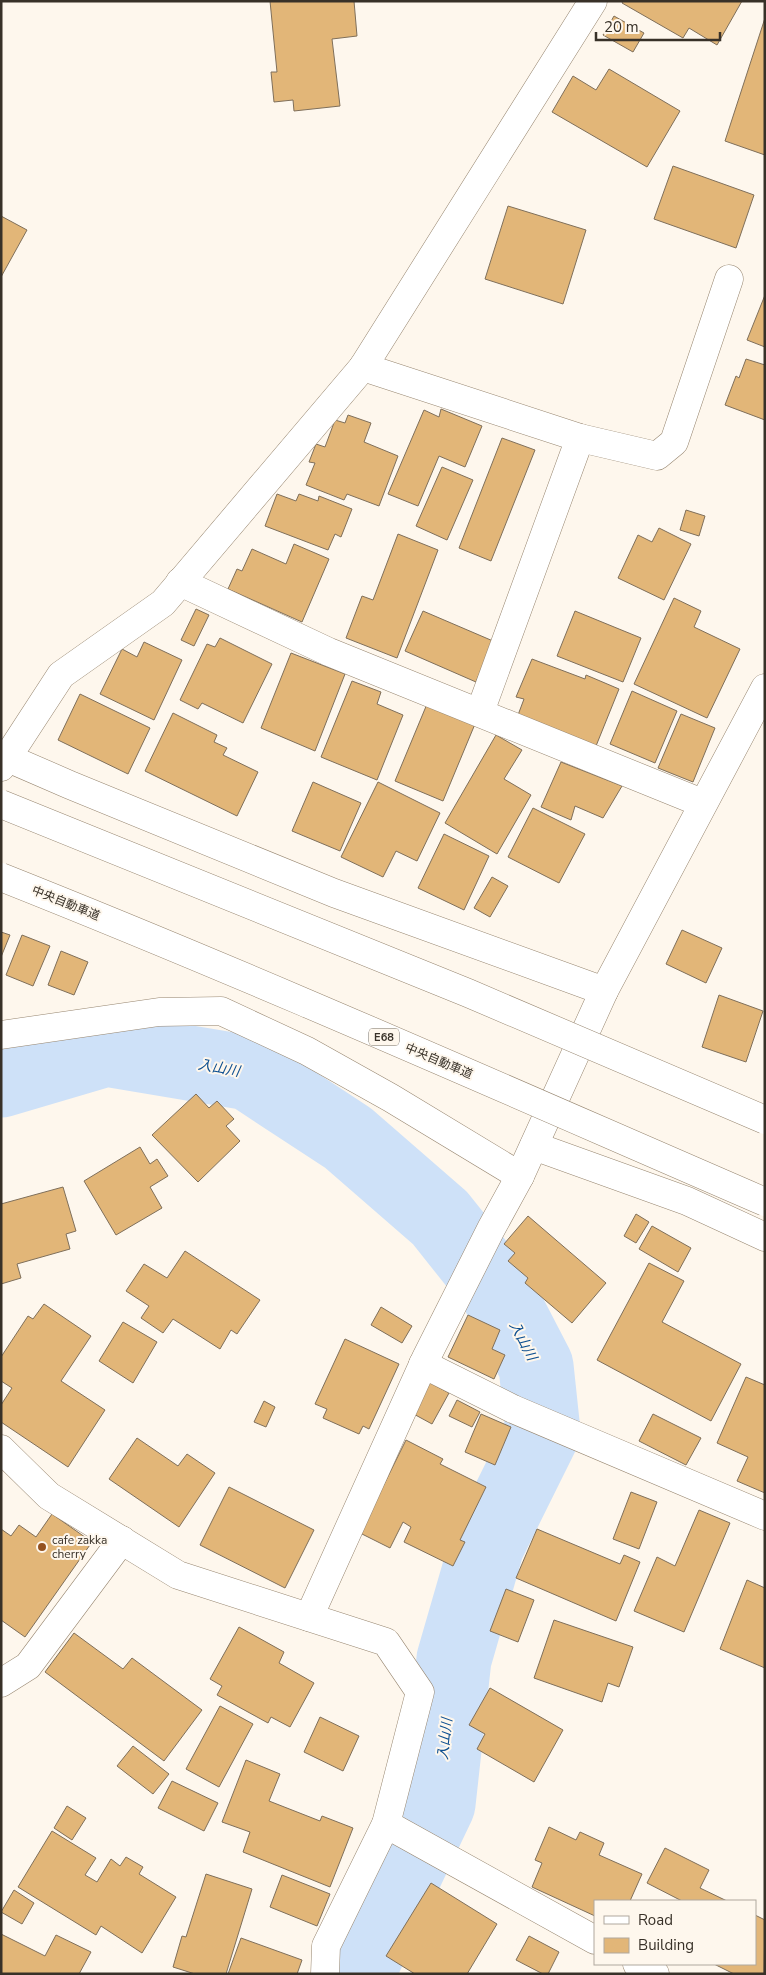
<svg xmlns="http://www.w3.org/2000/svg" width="766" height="1975" viewBox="0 0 766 1975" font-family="'Nunito Sans','Noto Sans JP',sans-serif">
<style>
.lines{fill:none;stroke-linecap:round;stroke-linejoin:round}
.river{stroke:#cee1f8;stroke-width:75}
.building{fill:#e2b678;stroke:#7f6f5a}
.minor-casing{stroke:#978670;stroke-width:29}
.minor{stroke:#fff;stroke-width:28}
.motorway-bridge-casing{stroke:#978670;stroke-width:29;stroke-linecap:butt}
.motorway-bridge{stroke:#fff;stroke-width:28}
.poi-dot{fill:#945220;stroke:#fef7ed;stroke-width:2}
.labels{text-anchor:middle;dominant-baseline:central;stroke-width:4;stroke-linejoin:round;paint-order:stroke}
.shield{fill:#fef7ed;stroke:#736c63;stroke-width:1}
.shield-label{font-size:11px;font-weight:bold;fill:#383128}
.street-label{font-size:12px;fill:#383128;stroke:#fef7ed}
.poi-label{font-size:12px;fill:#383128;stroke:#fef7ed;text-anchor:start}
.water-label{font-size:14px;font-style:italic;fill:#0d4f90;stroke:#fef7ed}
</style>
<rect width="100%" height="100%" fill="#fef7ed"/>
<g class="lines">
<polyline class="river" points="1,1080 106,1049 249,1073 348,1138 440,1218 495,1287 536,1366 543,1432 487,1545 454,1659 438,1804 357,1974"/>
</g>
<g class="building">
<polygon points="270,1 354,1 357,36 332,39 340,106 294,111 293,100 274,102 271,72 277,72"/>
<polygon points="623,1 742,1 717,45 689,28 683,38 622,3"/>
<polygon points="614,16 644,33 633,52 603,35"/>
<polygon points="765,18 765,155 725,141"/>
<polygon points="609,69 680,111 647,167 552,112 573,76 596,90"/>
<polygon points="673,166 754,195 736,248 654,219"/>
<polygon points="508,206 586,230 563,304 485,279"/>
<polygon points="1,216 27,230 1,277"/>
<polygon points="765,295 765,347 747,340"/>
<polygon points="746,359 765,365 765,420 725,405 736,376 739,378"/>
<polygon points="441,409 482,426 465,467 439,456 418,506 388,494 424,410 439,417"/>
<polygon points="348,415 371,423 364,442 398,456 379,506 347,494 344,500 306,485 315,463 309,462 316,444 325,447 335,420 345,423"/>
<polygon points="502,438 535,450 491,561 459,548"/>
<polygon points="442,467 473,480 447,540 416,526"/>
<polygon points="277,494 296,501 299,494 318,501 319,496 352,509 341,537 335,534 328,550 265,526"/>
<polygon points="686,510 705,516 699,536 680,530"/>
<polygon points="659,528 691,544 664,600 618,578 638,535 652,542"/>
<polygon points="398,534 438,550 397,658 346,638 362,596 373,600"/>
<polygon points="294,544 329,559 302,622 228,589 237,569 242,571 252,549 286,564"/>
<polygon points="674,598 701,611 694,627 740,649 707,718 634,684"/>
<polygon points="196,609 209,615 194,646 181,640"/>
<polygon points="423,611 493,641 476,682 405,651"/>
<polygon points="575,611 641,638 623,682 557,656"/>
<polygon points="220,638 272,664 243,723 202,703 198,709 180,700 207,644 215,647"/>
<polygon points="144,642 182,660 154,720 100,694 122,649 137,657"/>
<polygon points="291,653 345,674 315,751 261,728"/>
<polygon points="532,659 585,679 586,675 619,689 596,746 518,715 524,699 516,697"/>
<polygon points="352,681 381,692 377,704 403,715 377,780 321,757"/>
<polygon points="632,691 677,711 655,763 610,744"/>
<polygon points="80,694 150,728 128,774 58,740"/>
<polygon points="427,704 475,724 443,801 395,781"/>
<polygon points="173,713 217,735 214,742 227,748 223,755 258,772 237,816 145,771"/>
<polygon points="681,714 715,728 693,782 658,768"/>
<polygon points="496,735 522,750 504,779 531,795 497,854 445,823"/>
<polygon points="561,762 622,786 603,818 575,806 571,820 541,807"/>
<polygon points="313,782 361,803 340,851 292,831"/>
<polygon points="378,782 440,813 417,861 396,851 383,877 341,857"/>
<polygon points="533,808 585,834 559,883 508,857"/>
<polygon points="444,834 489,856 464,910 418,888"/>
<polygon points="492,877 508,886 490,917 474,908"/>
<polygon points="682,930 722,948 706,983 666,964"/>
<polygon points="1,932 10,935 1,957"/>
<polygon points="22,935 50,946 33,986 6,975"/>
<polygon points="61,951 88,962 74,995 48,985"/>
<polygon points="719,995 763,1011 746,1062 702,1047"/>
<polygon points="196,1094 209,1108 217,1101 234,1119 226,1126 240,1141 198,1182 152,1135"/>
<polygon points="140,1147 150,1164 157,1159 168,1176 150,1187 162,1208 116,1235 84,1181"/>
<polygon points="63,1187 76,1231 66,1234 70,1249 17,1264 21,1278 1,1284 1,1204"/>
<polygon points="636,1214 649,1222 636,1243 624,1236"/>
<polygon points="528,1216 606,1283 572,1323 525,1283 528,1278 508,1261 515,1253 504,1244"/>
<polygon points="652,1226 691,1248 678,1272 639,1249"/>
<polygon points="185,1251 260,1300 237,1334 231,1330 220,1349 173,1319 163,1333 141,1318 149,1306 126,1291 144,1264 167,1278"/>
<polygon points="649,1263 684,1281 662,1322 741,1364 711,1421 597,1360"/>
<polygon points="44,1304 91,1336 61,1381 105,1410 68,1467 1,1422 1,1405 12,1388 1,1381 1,1357 28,1316 33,1319"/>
<polygon points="381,1307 412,1326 402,1343 371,1325"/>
<polygon points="468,1315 500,1330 492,1349 505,1355 494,1379 448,1357"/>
<polygon points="123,1322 157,1342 133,1383 99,1361"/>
<polygon points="345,1339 399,1364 369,1429 363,1426 359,1434 323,1418 327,1409 315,1404"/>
<polygon points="746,1377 765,1385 765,1493 737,1481 748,1457 717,1443"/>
<polygon points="427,1381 449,1393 432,1424 410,1412"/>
<polygon points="457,1400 480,1412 472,1427 449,1416"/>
<polygon points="264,1401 275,1407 266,1427 254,1422"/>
<polygon points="481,1414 511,1427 495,1465 465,1452"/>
<polygon points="653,1414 701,1438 686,1465 639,1441"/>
<polygon points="137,1438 178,1466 187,1454 215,1473 179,1527 109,1479"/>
<polygon points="406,1440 443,1459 440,1464 486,1487 460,1540 465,1542 453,1566 404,1542 411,1527 403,1522 390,1548 360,1533"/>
<polygon points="229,1487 314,1530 285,1588 200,1545"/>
<polygon points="631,1492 657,1502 639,1549 613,1539"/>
<polygon points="699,1510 730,1523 684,1632 634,1611 657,1557 675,1566"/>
<polygon points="52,1514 92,1542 25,1637 1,1620 1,1529 11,1536 19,1525 36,1537"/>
<polygon points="537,1529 620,1564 624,1555 640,1562 616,1621 516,1578"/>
<polygon points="747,1580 765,1588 765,1668 720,1649"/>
<polygon points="506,1589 534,1600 518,1642 490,1631"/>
<polygon points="554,1620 633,1647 619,1687 608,1683 602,1702 534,1678"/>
<polygon points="239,1627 284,1652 279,1663 314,1683 290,1727 271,1717 268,1723 217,1695 222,1686 210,1679"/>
<polygon points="74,1633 123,1669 132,1658 202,1710 164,1761 45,1672"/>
<polygon points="490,1688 563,1730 534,1782 477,1749 485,1734 469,1725"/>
<polygon points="220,1706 253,1724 219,1787 186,1769"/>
<polygon points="320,1717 359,1736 343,1771 304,1752"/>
<polygon points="133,1746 169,1774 153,1794 117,1766"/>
<polygon points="246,1760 280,1774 269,1801 320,1821 322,1816 353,1828 330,1887 243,1852 250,1832 222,1822"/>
<polygon points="172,1781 218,1803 204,1831 158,1808"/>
<polygon points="67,1806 86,1818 72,1840 54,1828"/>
<polygon points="549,1827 576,1840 580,1832 604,1843 599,1855 642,1874 630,1901 595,1901 595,1916 532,1887 542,1863 535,1860"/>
<polygon points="52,1831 96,1858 85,1875 97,1882 111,1859 120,1866 126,1857 143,1867 139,1874 176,1897 142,1953 101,1926 96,1935 18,1887"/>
<polygon points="665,1848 709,1870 700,1888 727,1901 682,1901 647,1883"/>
<polygon points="206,1874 252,1889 226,1974 195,1974 173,1967 182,1936 186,1937"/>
<polygon points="282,1875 330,1894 317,1926 270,1907"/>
<polygon points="431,1883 497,1924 467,1974 415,1974 386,1956"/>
<polygon points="14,1890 34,1903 22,1924 1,1912"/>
<polygon points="755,1915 765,1920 764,1974 734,1974 714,1964 755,1964"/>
<polygon points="1,1934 45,1956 56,1935 91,1952 79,1974 1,1974"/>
<polygon points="529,1936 559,1952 548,1974 543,1974 516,1960"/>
<polygon points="241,1938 302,1960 297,1974 228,1974"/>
</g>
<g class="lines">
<g class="minor-casing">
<g id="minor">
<polyline points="363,367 580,438 657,456 674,442 729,279"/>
<polyline points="180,582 329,652 702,803"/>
<polyline points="480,712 580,438"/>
<polyline points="1,755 70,785 334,893 604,991"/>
<polyline points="1,767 61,675 163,603 363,367 593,1"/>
<polyline points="1,1035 159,1012 221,1011 307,1051 391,1098 520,1176"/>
<polyline points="534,1146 687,1201 765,1237"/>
<polyline points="423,1364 513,1409 765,1516"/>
<polyline points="1,1449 49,1496 178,1575 386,1642 420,1692 386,1824 326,1946 325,1974"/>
<polyline points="309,1617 426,1358 491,1229 520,1176 604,991 765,688"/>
<polyline points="1,1683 28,1666 122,1540"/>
<polyline points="386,1824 595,1940"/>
<polyline points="637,1964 655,1974"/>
</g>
</g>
<use href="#minor" class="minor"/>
<g class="motorway-bridge-casing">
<g id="motorway-bridge">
<polyline points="1,804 468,993 765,1120"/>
<path d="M1 877C258 979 511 1092 765 1202"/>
</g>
</g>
<use href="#motorway-bridge" class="motorway-bridge"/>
</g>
<circle class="poi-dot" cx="42" cy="1547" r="5"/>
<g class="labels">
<rect class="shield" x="369" y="1028.5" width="30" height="17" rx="4"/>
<g class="shield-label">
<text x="384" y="1037">E68</text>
</g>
<g class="street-label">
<text transform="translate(66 903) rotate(22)">中央自動車道</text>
<text transform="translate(439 1061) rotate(23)">中央自動車道</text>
</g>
<g class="poi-label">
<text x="52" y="1540">cafe zakka<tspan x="52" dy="14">cherry</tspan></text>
</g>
<g class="water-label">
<text transform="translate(219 1068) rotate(10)">入山川</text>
<text transform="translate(523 1341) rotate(62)">入山川</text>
<text transform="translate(445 1739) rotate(-84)">入山川</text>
</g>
</g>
<rect width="766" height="1975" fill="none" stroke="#383128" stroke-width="5"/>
<rect x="594" y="1900" width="162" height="65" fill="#fef7ed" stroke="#afa89e"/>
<rect x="604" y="1916" width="25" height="8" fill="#ffffff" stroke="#afa89e"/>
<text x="638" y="1925" font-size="15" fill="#383128">Road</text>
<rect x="604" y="1938" width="25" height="15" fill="#e2b678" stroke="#afa89e"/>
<text x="638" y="1950" font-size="15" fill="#383128">Building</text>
<path d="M596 32v8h124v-8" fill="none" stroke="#383128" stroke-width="2.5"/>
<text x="604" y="32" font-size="15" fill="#383128" stroke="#fef7ed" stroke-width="4" paint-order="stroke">20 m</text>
</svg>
